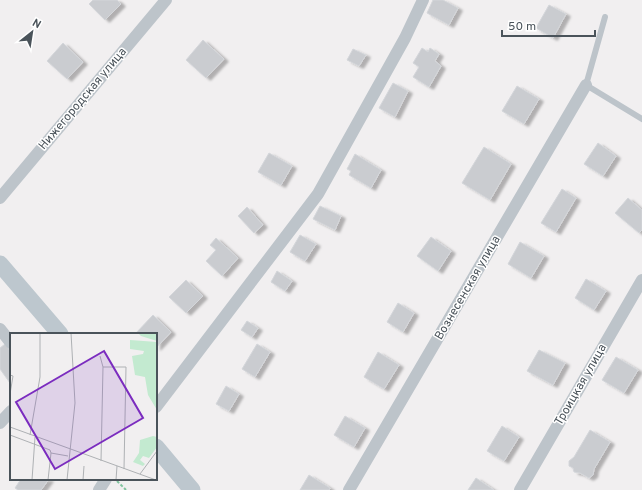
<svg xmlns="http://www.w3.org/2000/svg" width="642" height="490" viewBox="0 0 642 490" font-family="Overpass,sans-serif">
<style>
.building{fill:#caccd0;stroke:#d4d6da;filter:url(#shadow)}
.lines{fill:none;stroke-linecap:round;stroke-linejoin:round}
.path{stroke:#80c39e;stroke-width:2;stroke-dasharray:3 2;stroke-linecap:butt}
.lane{stroke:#bdc4ca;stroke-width:6}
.street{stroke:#bdc4ca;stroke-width:12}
.secondary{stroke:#bdc7ce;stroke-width:17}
.labels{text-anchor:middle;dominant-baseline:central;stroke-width:3;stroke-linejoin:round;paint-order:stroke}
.street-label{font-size:12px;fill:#4a535a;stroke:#fff}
.inset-road{fill:none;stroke:#aeb1b4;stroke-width:1}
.view{fill:#7b2cbf;fill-opacity:0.15;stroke:#7b2cbf;stroke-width:2}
.inset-edge{fill:none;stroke:#4a535a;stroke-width:2}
</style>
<defs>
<filter id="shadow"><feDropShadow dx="4.5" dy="2.5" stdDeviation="1" flood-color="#0004"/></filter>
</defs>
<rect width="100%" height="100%" fill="#f1eff0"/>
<g class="building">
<polygon points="93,0 117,0 121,4 105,20 89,4"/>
<polygon points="433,0 443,0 458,8 449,25 427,13"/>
<polygon points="549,5 566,14 553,38 536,28"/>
<polygon points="203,40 224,59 206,78 186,60"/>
<polygon points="63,43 83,62 67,79 47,61"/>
<polygon points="422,48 428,52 430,48 439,54 435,61 441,66 429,87 413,77 419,67 413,63"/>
<polygon points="353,49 366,55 359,66 347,60"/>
<polygon points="393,83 408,91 395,117 379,108"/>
<polygon points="517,86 539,99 524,124 502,111"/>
<polygon points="598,143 616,156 603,176 584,164"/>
<polygon points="484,147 511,164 490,200 462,183"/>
<polygon points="269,153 292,166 281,185 258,172"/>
<polygon points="355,154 381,170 371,188 349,175 351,171 347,169"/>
<polygon points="562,189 576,198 556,232 541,223"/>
<polygon points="628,198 642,210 642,230 639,233 615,213"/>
<polygon points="320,206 341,216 335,230 313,219"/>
<polygon points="247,207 263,225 254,233 238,216"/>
<polygon points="300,235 316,244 305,261 290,252"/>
<polygon points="431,237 451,251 438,271 417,256"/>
<polygon points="216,238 238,258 222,276 206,261 216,250 210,245"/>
<polygon points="520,242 544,256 531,278 508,264"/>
<polygon points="277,271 292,281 285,291 271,282"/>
<polygon points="586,279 606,291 594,310 575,298"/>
<polygon points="186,280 203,296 186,313 169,297"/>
<polygon points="398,303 414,313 403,332 387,322"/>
<polygon points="153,315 171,332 156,348 156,334 135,334"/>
<polygon points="247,321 258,328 252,337 241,330"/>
<polygon points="5,344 11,352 10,383 0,369 0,348"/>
<polygon points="257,344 270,352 255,377 242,369"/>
<polygon points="539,350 565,363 553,385 527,371"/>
<polygon points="378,352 399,365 384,389 364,377"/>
<polygon points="616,357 638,370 624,393 602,380"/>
<polygon points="226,386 239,394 229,411 216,404"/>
<polygon points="345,416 365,428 354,447 334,435"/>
<polygon points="502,426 519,437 504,461 487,451"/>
<polygon points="590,430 610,442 594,469 593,475 589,478 580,473 574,472 573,468 569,466 569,461 574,457"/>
<polygon points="309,475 330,488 329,490 300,490"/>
<polygon points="476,478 494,490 468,490"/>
<polygon points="21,479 49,479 41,490 18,490 15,488"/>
</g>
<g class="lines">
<polyline class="path" points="117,481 126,490"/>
<polyline class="lane" points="605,17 586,85 642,119"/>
<g class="street">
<polyline points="0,198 166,0"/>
<polyline points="0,329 11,343"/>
<polyline points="156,407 318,194 405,38 423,0"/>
<polyline points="0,423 11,411"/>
<polyline points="99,490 106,479"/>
<polyline points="349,490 586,85"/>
<polyline points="520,490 642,280"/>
</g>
<g class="secondary">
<polyline points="0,264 60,334"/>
<polyline points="156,447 192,490"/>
</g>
</g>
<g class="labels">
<g class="street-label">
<text transform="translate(83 99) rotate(-50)">Нижегородская улица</text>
<text transform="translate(468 288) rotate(-60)">Вознесенская улица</text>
<text transform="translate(581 385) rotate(-60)">Троицкая улица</text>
</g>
</g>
<g transform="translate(10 333)">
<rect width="147" height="147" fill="#f1eff0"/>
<path d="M128 0H147V8L131 3ZM120 7 147 9V77L138 62 135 44 125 42 122 23 133 21 134 18 120 16ZM143 103 147 104V114L139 125 133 123 130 127 135 131 133 133 123 129 129 120 130 107Z" fill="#c3ead0"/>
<path class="inset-road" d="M90 23 93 34 91 128M93 34H116L114 136M0 42 3 43 0 61M0 94 146 147M0 102 40 117 41 120 58 123M20 102 30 44V0M130 141 147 118M22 147 25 104M38 147 41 120M57 147 65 70 61 0M73 147 74 133M106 147 107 133"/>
<path class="view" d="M94 18 133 85 45 136 6 69Z"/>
<rect width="147" height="147" class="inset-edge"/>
</g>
<g transform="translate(32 32) rotate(30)" stroke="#ffffff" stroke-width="3" paint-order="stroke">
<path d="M0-3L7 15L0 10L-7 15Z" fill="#4a535a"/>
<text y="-6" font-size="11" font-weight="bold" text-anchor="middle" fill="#4a535a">N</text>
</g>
<path d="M502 30v6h93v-6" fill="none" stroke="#4a535a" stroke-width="2"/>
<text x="508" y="30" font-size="12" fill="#4a535a" stroke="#ffffff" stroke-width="3" paint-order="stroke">50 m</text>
</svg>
